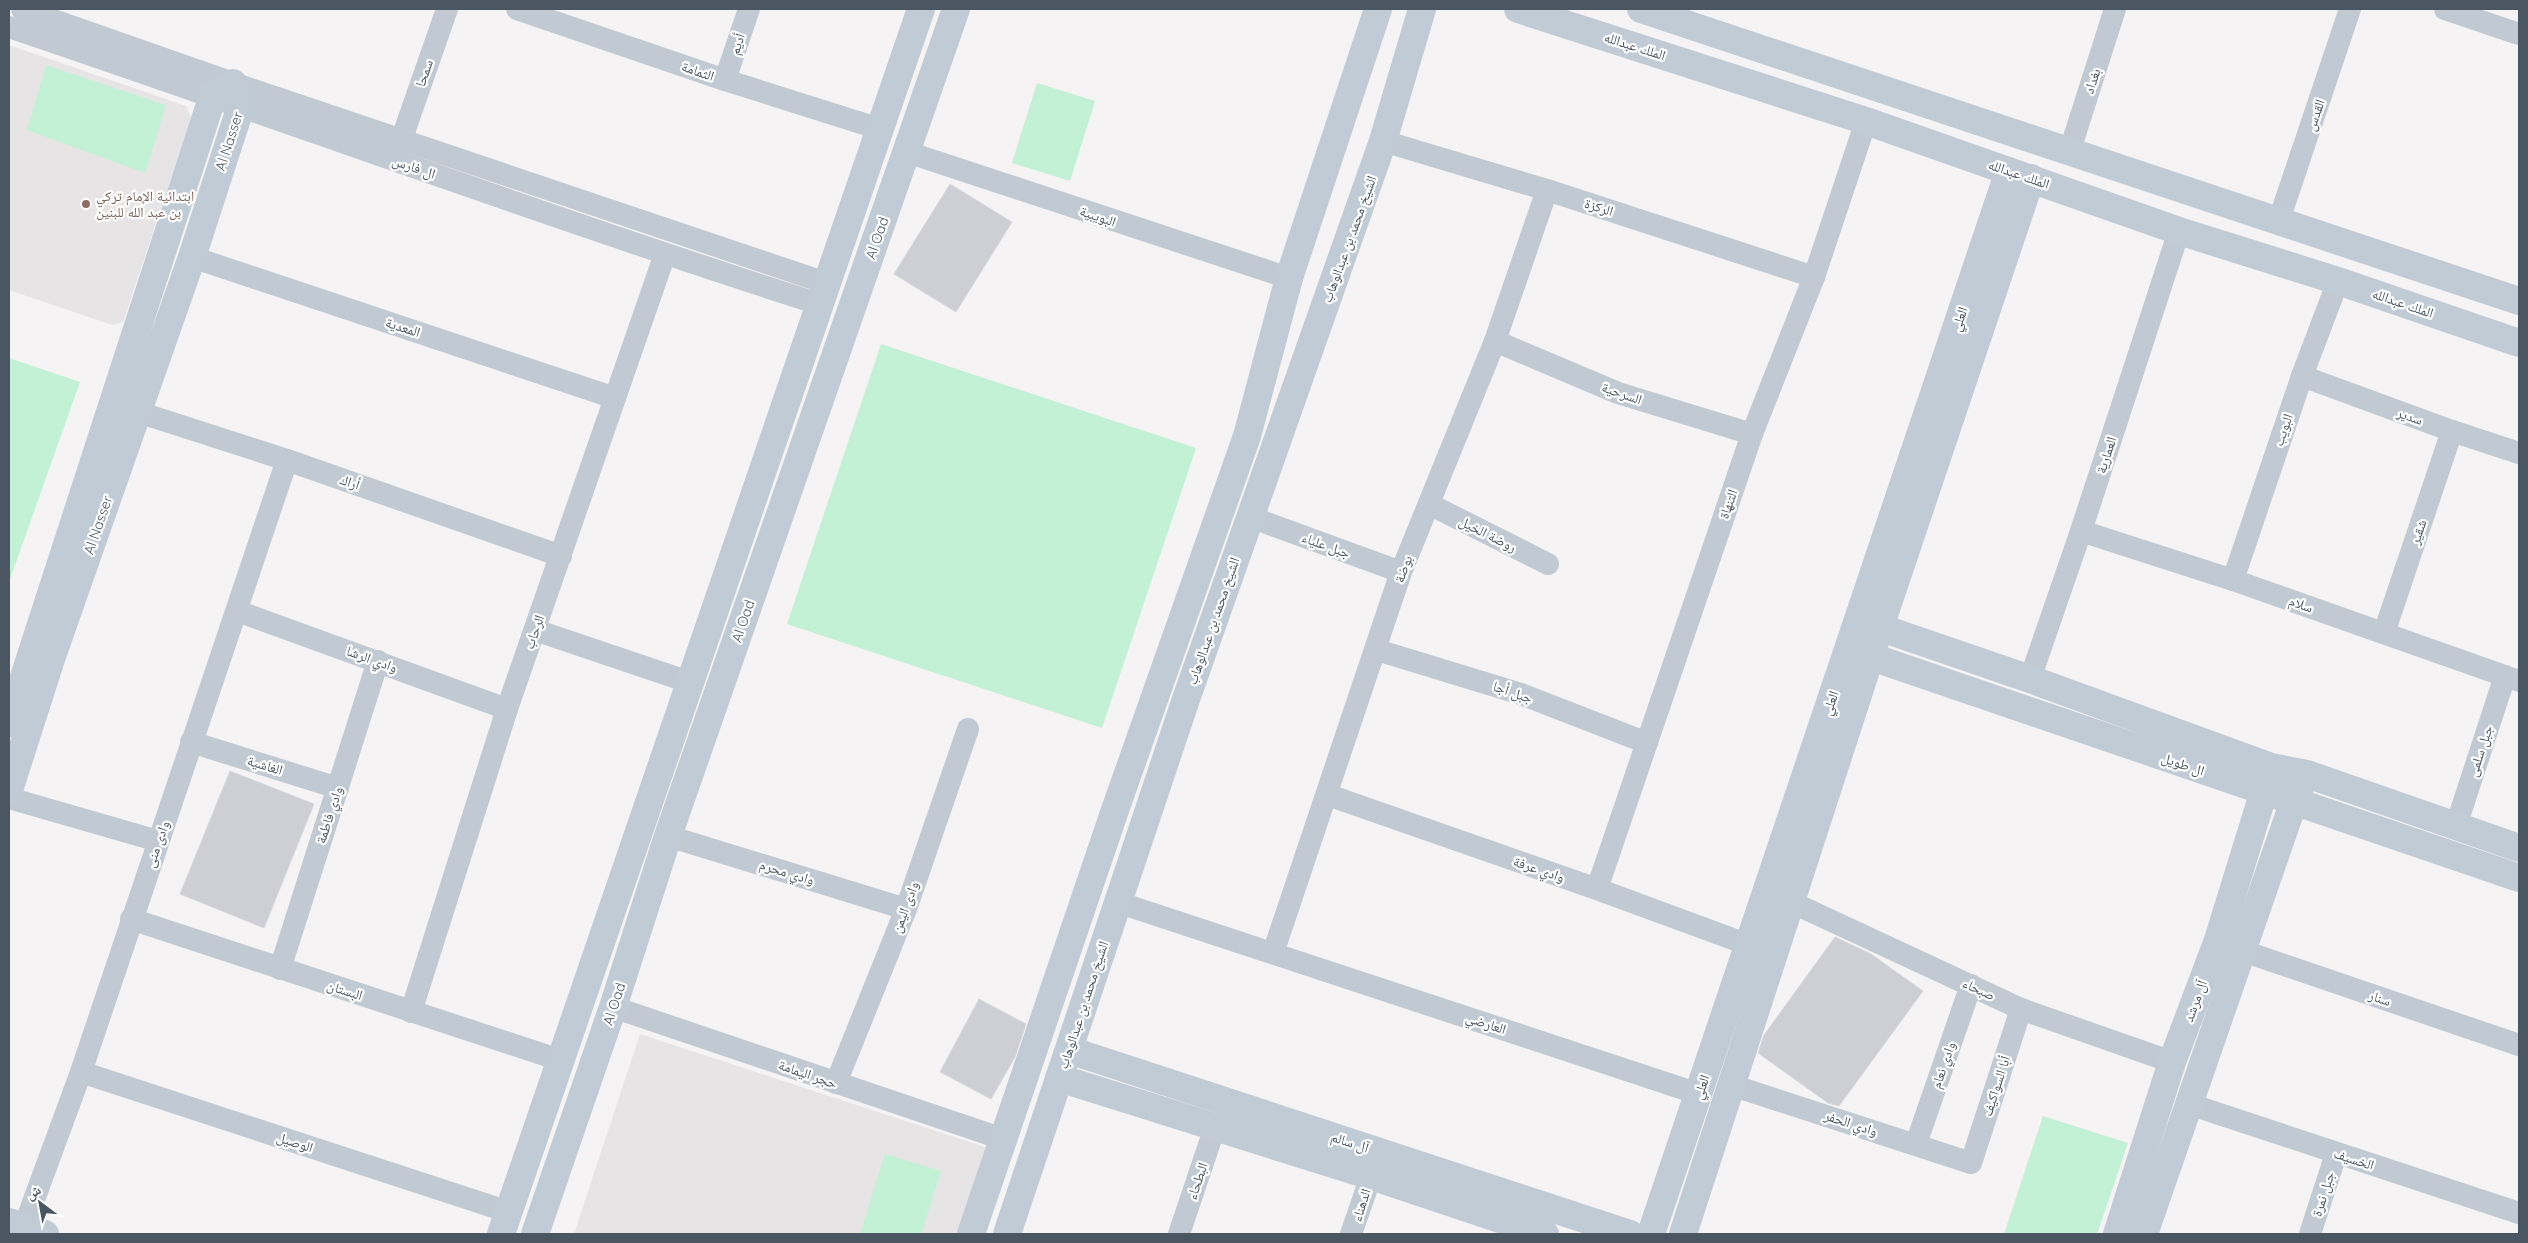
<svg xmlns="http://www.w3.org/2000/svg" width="2528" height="1243" viewBox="0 0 2528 1243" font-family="Quicksand,'Noto Naskh Arabic',sans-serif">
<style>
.education{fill:#e6e4e5}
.green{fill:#c3f1d5}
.building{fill:#cdcfd5;stroke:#d7d9de}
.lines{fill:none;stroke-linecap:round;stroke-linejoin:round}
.street{stroke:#c1cad2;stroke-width:22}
.secondary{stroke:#c1cbd6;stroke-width:28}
.education-dot{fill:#8d6e63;stroke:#fff;stroke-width:2}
.labels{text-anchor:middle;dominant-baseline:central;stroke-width:4.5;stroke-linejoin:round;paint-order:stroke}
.street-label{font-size:14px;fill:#4a5661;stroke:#fff}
.education-label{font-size:14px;fill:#785e54;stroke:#fff;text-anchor:start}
</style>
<rect width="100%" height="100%" fill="#f5f3f3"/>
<g class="education">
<polygon points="9,45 186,106 191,118 123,322 112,325 9,290"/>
<polygon points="640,1034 991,1149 962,1234 574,1234"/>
</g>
<g class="green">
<polygon points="46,65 166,105 145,173 27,130"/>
<polygon points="1037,83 1095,101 1070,181 1012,163"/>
<polygon points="881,344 1196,448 1102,728 787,624"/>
<polygon points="9,358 80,382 9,582"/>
<polygon points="2043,1116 2128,1143 2097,1234 2004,1234"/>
<polygon points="885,1154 941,1171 921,1234 860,1234"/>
</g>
<g class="building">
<polygon points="950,184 1012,222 956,312 894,274"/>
<polygon points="230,771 314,804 264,928 180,894"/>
<polygon points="1835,937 1871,954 1923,991 1839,1106 1828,1103 1758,1053 1764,1035"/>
<polygon points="979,999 1026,1024 1015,1057 991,1099 940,1072"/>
</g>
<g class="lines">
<g class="street">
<polyline points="22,9 233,83 826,283"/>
<polyline points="517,9 725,80 880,129"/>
<polyline points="2445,9 2519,34"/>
<path d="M9 27C279 118 547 217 819 304"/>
<polyline points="725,80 749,9"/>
<polyline points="402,138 447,9"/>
<polyline points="1383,141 1547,190 1814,277"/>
<polyline points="907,152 1289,278"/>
<polyline points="2069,153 2115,9"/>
<polyline points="2279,220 2350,9"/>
<polyline points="192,257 615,398"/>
<polyline points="1495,341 1618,393 1752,434"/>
<polyline points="2302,376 2452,431 2519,453"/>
<polyline points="138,412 287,460 561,556"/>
<polyline points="1429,504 1548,564"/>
<polyline points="1250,517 1401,572"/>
<polyline points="2081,531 2233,580 2519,681"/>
<polyline points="2233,580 2302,376 2338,281"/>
<polyline points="237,611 507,709"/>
<polyline points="535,630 689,682"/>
<polyline points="2384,633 2452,431"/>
<polyline points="1377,650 1521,694 1647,743"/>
<polyline points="2030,679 2081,531 2179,231"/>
<polyline points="191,742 338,788"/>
<polyline points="1328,795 1597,889 1749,945"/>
<polyline points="9,798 158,841"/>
<polyline points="2456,826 2505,676"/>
<polyline points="668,836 906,909"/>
<polyline points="1597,889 1752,434 1814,277 1866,121"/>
<polyline points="1117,902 1699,1094"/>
<polyline points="1791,902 2021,1009 2172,1062"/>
<polyline points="131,919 560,1060"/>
<polyline points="2240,950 2519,1045"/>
<polyline points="1273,953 1401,572 1495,341 1547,190"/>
<polyline points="280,969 378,661"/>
<polyline points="613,1007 1003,1139"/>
<polyline points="411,1012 507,709 665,254"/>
<polyline points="81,1072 509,1212"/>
<polyline points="836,1083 906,909 968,729"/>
<polyline points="1731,1085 1971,1163 2021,1009"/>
<polyline points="2189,1104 2519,1213"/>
<polyline points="1916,1144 1971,985"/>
<polyline points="24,1227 81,1072 287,460"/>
<polyline points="1179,1234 1215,1127"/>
<polyline points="1351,1234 1371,1176"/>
<polyline points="2310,1234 2336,1154"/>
</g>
<g class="secondary">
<polyline points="1518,9 1866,121 2179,231 2338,281 2519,343"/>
<polyline points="1641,9 2519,301"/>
<polyline points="1864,622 2030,679 2271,767 2307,774 2519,848"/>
<polyline points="1854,651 2519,878"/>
<polyline points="9,723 213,95 233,83 241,106 192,257 52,656 9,790"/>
<polyline points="1069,1050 1630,1234"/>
<polyline points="1059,1078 1371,1176 1545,1234"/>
<polyline points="9,1222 45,1234"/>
<polyline points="501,1234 921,9"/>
<polyline points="535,1234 613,1007 668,836 956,9"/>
<polyline points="971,1234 1115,810 1247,436 1289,278 1378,9"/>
<polyline points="1007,1234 1185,702 1383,141 1422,9"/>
<polyline points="1651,1234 2009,171"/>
<polyline points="1683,1234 1880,627 2031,178"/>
<polyline points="2117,1234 2172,1062 2218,940 2269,775"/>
<polyline points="2144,1234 2294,801 2301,785"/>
</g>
</g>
<circle class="education-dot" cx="86" cy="204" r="5"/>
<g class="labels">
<g class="street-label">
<text transform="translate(737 44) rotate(-72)">أديم</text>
<text transform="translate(1635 46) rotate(18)">الملك عبدالله</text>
<text transform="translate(698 71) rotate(19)">الثمامة</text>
<text transform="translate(424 73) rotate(-71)">سمحا</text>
<text transform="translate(2092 81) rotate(-72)">بغداد</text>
<text transform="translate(2315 115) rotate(-71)">القدس</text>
<text transform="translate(229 141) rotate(-72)">Al Nasser</text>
<text transform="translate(414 167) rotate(19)">ال فارس</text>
<text transform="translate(2019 174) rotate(19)">الملك عبدالله</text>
<text transform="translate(1599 207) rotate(18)">الركزة</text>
<text transform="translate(1098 216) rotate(19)">البويبية</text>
<text transform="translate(877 238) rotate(-71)">Al Oad</text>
<text transform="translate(1349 239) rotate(-70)">الشيخ محمد بن عبدالوهاب</text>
<text transform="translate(2403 303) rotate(19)">الملك عبدالله</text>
<text transform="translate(1959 319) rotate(-71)">العلي</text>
<text transform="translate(403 327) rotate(18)">المعدية</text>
<text transform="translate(1622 393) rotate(19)">السرحية</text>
<text transform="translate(2410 416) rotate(20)">سدير</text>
<text transform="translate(2283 430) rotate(-71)">البويب</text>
<text transform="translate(2106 455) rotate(-72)">العمارية</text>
<text transform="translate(350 482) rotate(19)">أراك</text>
<text transform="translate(1728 504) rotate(-71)">التنهاة</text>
<text transform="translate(98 525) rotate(-71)">Al Nasser</text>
<text transform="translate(2418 532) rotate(-71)">شقير</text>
<text transform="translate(1488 534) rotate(27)">روضة الخيل</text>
<text transform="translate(1326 545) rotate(20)">جبل علياء</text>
<text transform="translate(1403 569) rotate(-70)">بوضة</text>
<text transform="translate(2301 604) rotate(19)">سلام</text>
<text transform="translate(743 621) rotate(-71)">Al Oad</text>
<text transform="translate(1213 621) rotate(-71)">الشيخ محمد بن عبدالوهاب</text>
<text transform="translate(534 632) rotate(-71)">الرحاب</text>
<text transform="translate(372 659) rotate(20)">وادي الرشا</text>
<text transform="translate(1513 692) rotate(19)">جبل أجا</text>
<text transform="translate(1830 703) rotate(-71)">العلي</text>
<text transform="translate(2480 751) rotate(-72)">جبل سلمى</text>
<text transform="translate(2183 764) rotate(19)">ال طويل</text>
<text transform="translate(265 765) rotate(17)">الغاشية</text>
<text transform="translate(329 815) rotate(-72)">وادي فاطمة</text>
<text transform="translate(157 844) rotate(-71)">وادى منى</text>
<text transform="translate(1539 869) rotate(19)">وادي عرفة</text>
<text transform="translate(787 872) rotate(17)">وادي محرم</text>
<text transform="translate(905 907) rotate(-70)">وادى اليمن</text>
<text transform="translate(1979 989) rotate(25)">صبحاء</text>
<text transform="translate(345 990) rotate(18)">البستان</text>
<text transform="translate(2380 998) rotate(19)">سنار</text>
<text transform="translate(2195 1001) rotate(-70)">آل مرشد</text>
<text transform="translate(614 1004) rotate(-72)">Al Oad</text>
<text transform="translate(1083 1005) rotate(-72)">الشيخ محمد بن عبدالوهاب</text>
<text transform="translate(1486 1023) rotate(18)">العارضي</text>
<text transform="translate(1943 1065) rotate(-71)">وادي نعام</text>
<text transform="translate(808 1074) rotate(19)">حجر اليمامة</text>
<text transform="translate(1996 1086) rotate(-72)">أبا السواكيف</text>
<text transform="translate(1701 1087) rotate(-71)">العلي</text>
<text transform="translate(1851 1123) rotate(18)">وادي الحفر</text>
<text transform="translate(295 1142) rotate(18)">الوصيل</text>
<text transform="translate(1350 1142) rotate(18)">آل سالم</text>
<text transform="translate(2354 1159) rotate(18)">الخسيف</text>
<text transform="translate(1197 1181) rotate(-71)">البطحاء</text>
<text transform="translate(2323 1194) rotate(-72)">جبل نمرة</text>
<text transform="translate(1361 1205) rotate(-72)">الدهناء</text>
</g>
<g class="education-label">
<text x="96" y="196">ابتدائية الإمام تركي<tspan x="96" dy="16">بن عبد الله للبنين</tspan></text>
</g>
</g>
<rect width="2528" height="1243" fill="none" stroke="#4a5661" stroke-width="20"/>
<g transform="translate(40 1203) rotate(328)" stroke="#ffffff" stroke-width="4" paint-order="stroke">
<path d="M0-4L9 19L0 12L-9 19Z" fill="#4a5661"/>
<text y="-8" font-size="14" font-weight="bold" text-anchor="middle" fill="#4a5661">ش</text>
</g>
</svg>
